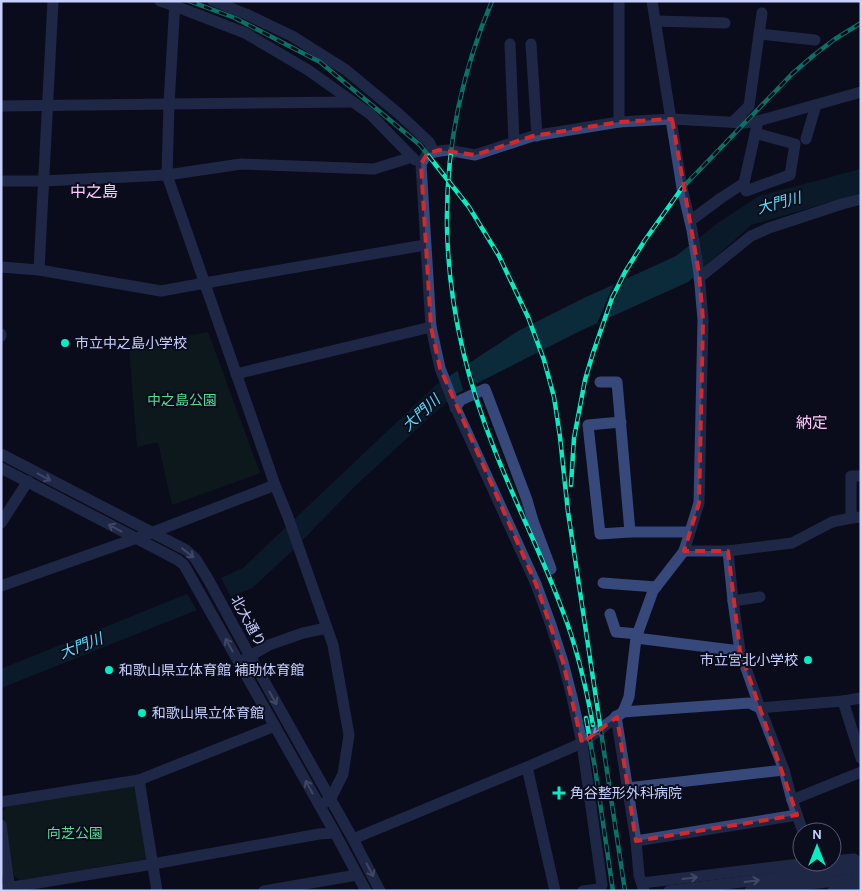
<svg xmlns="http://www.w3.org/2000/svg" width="862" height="892" viewBox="0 0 862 892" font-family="Karla,'Noto Sans JP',sans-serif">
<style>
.green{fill:#0f261e}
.water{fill:#0b2b3b}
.pier{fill:#0b0d1c}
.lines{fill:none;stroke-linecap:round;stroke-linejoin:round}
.minor{stroke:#37487a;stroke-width:11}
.rail-casing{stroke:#05edc2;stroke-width:4.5}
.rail{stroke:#0b0d1c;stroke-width:2.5;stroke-dasharray:8;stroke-linecap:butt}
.oneway{stroke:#808cbc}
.marked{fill:none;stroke:#d62828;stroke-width:4;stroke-dasharray:10 6;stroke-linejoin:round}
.poi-dot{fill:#05edc2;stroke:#0b0d1c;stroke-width:2}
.labels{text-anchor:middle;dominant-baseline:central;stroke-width:4;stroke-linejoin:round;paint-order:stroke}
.poi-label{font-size:14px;fill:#c8d1fe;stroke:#0b0d1c;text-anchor:start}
.park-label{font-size:14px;fill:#56db94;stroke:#0b0d1c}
.street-label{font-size:14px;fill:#c8d1fe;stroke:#0b0d1c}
.water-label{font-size:15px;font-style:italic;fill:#58defc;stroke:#0b0d1c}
.quarter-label{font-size:16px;fill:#fec9fa;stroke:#0b0d1c}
</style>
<rect width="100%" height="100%" fill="#0b0d1c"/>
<g class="green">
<polygon points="208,332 260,473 172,505 158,442 137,447 129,347"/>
<polygon points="132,786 136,789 147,855 145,859 20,880 14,876 3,812 7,807"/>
</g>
<polygon class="water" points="861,169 861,193 751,225 688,282 580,331 454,395 356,485 292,551 252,588 1,688 1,669 182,596 243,568 436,385 518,331 584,298 676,256 718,223 759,196"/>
<g class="pier">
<polygon points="626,277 605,322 596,326 615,281"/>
<polygon points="469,361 476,387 464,393 457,369"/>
<polygon points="220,576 232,599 198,612 186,592"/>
</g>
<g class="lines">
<g class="minor">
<polyline points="160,1 175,6 245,33 308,70 370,114 415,160"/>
<polyline points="175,1 169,104 167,175 275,485 288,517 333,645 349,735 343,774 330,800 320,805"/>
<polyline points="213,1 246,14 292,36 346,70 399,114 429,142 434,152"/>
<polyline points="619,1 619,122"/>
<polyline points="656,21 725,23"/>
<polyline points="759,34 815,40"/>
<polyline points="510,44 514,142"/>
<polyline points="531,44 537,136"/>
<polyline points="1,106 352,102"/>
<polyline points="733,122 749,106 762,13"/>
<polyline points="806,139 816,105"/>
<polyline points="1,181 43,181 167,175 241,164 374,169 412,157"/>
<polyline points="744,183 746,191 790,175 795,144 755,133"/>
<polyline points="690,221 721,198 744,183 758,121"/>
<polyline points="1,267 39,270 161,291 205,283 425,245"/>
<polyline points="39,270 53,1"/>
<polyline points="699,278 751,236 769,228 842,204 861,199"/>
<polyline points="1,334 1,336"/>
<polyline points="236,374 431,327"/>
<polyline points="600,382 617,382 630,532 689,532"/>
<polyline points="455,408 461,400 485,389 527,500 533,521 551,569"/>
<polyline points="621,422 588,425 600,534 630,532"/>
<polyline points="1,454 186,550 195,558 208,579 250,656 353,839 380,891"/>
<polyline points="1,468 178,560 184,565 335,833 366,891"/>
<polyline points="851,518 851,476 861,476"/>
<polyline points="1,523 28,481"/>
<polyline points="684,551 728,551 792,543 832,522 851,518 861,517"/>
<polyline points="728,551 733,601 740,651 760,708 784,770 792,800 803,832"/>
<polyline points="603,583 656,587"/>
<polyline points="1,586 151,533 275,485"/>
<polyline points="733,601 760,597"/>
<polyline points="610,614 616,632 638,634"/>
<polyline points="636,638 740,651"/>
<polyline points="245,659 269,645 303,633 327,628"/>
<polyline points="843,701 861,758"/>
<polyline points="623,712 749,703 760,708 843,701 861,698"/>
<polyline points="616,716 636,841 639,875 644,891"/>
<polyline points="527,767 555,891"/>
<polyline points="139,780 157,891"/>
<polyline points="627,788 784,770"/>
<polyline points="792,800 861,772"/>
<polyline points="1,802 139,780 275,726"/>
<polyline points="1,825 10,891"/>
<polyline points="353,839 527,767 582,743 623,712 629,697 636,638 653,591 684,551 699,503 703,320 699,273 692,230 682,188 652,1"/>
<polyline points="636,841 797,815"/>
<polyline points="832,861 854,859 858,862 860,891"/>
<polyline points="642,883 816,862"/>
<polyline points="1,889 153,864 319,834 335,833"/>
<polyline points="264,891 357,875"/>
<polyline points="583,891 599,889"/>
<polyline points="599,891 602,885 582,743 572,697 563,662 551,625 536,584 454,404 440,368 431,327 421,164 427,154 434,152 448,150 475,155 533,136 619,122 672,119 744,123 758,121 861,92"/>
<polyline points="669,891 861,867"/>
<polyline points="750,891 861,878"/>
<polyline points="833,891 861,888"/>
</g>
<g class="rail-casing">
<g id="rail">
<polyline points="189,1 235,18 320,62 420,145 469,207 499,256 528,317 544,360 554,397 560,437 568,512 625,891"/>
<path d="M492 1C428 152 435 301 495 451 516 505 543 557 563 612 577 648 586 687 593 725"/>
<polyline points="571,485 574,438 585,380 593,353 612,298 625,272 645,240 682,188 793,73 814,55 835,39 861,23"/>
<polyline points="586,718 595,768 613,891"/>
</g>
</g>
<use href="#rail" class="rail"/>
</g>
<defs><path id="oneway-shaft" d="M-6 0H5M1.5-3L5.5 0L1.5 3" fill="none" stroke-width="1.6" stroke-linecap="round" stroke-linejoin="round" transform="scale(1.25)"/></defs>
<g class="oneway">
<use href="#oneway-shaft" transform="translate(44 477) rotate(28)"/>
<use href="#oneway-shaft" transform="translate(115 528) rotate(-152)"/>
<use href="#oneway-shaft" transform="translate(188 553) rotate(38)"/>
<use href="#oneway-shaft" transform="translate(229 645) rotate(-119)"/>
<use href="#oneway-shaft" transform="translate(273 698) rotate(61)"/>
<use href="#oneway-shaft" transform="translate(599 730) rotate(142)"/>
<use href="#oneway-shaft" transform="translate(309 787) rotate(-119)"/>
<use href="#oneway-shaft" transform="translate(370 870) rotate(62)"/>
<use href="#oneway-shaft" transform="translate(690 878) rotate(-7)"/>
<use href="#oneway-shaft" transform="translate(752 881) rotate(-7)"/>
</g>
<path d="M0 0H862V892H0ZM672 119 699 273 703 320 699 503 684 551H728L740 651 797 815 636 841 617 717 582 743 563 662 536 584 440 368 431 327 421 164 427 154 439 150 475 155 533 136 619 122Z" fill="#0b0d1c" fill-opacity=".55" fill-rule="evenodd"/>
<path class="marked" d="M672 119 699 273 703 320 699 503 684 551H728L740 651 797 815 636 841 617 717 582 743 563 662 536 584 440 368 431 327 421 164 427 154 439 150 475 155 533 136 619 122Z"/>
<g class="poi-dot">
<circle cx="65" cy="343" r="5"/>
<circle cx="808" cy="660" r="5"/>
<circle cx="109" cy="670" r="5"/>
<circle cx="142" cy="713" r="5"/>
<path d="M556.5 785.5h5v5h5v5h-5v5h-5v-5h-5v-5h5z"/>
</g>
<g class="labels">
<g class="poi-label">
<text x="75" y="343">市立中之島小学校</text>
<text x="798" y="660" text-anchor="end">市立宮北小学校</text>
<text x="119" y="670">和歌山県立体育館 補助体育館</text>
<text x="152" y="713">和歌山県立体育館</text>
<text x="570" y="793">角谷整形外科病院</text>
</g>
<g class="park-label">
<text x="182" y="400">中之島公園</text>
<text x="75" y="833">向芝公園</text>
</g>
<g class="street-label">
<text transform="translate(248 621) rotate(61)">北大通り</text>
</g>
<g class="water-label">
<text transform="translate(779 203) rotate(-15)">大門川</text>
<text transform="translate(421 413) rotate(-43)">大門川</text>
<text transform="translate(81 646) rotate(-21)">大門川</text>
</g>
<g class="quarter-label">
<text x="94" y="191">中之島</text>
<text x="812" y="422">納定</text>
</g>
</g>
<rect width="862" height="892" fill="none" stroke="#c8d1fe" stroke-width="5"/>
<g transform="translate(817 847)"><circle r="24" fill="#0b0d1c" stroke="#575b76"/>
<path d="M0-4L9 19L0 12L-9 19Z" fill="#05edc2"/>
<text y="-8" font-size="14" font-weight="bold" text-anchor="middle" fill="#c8d1fe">N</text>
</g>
</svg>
